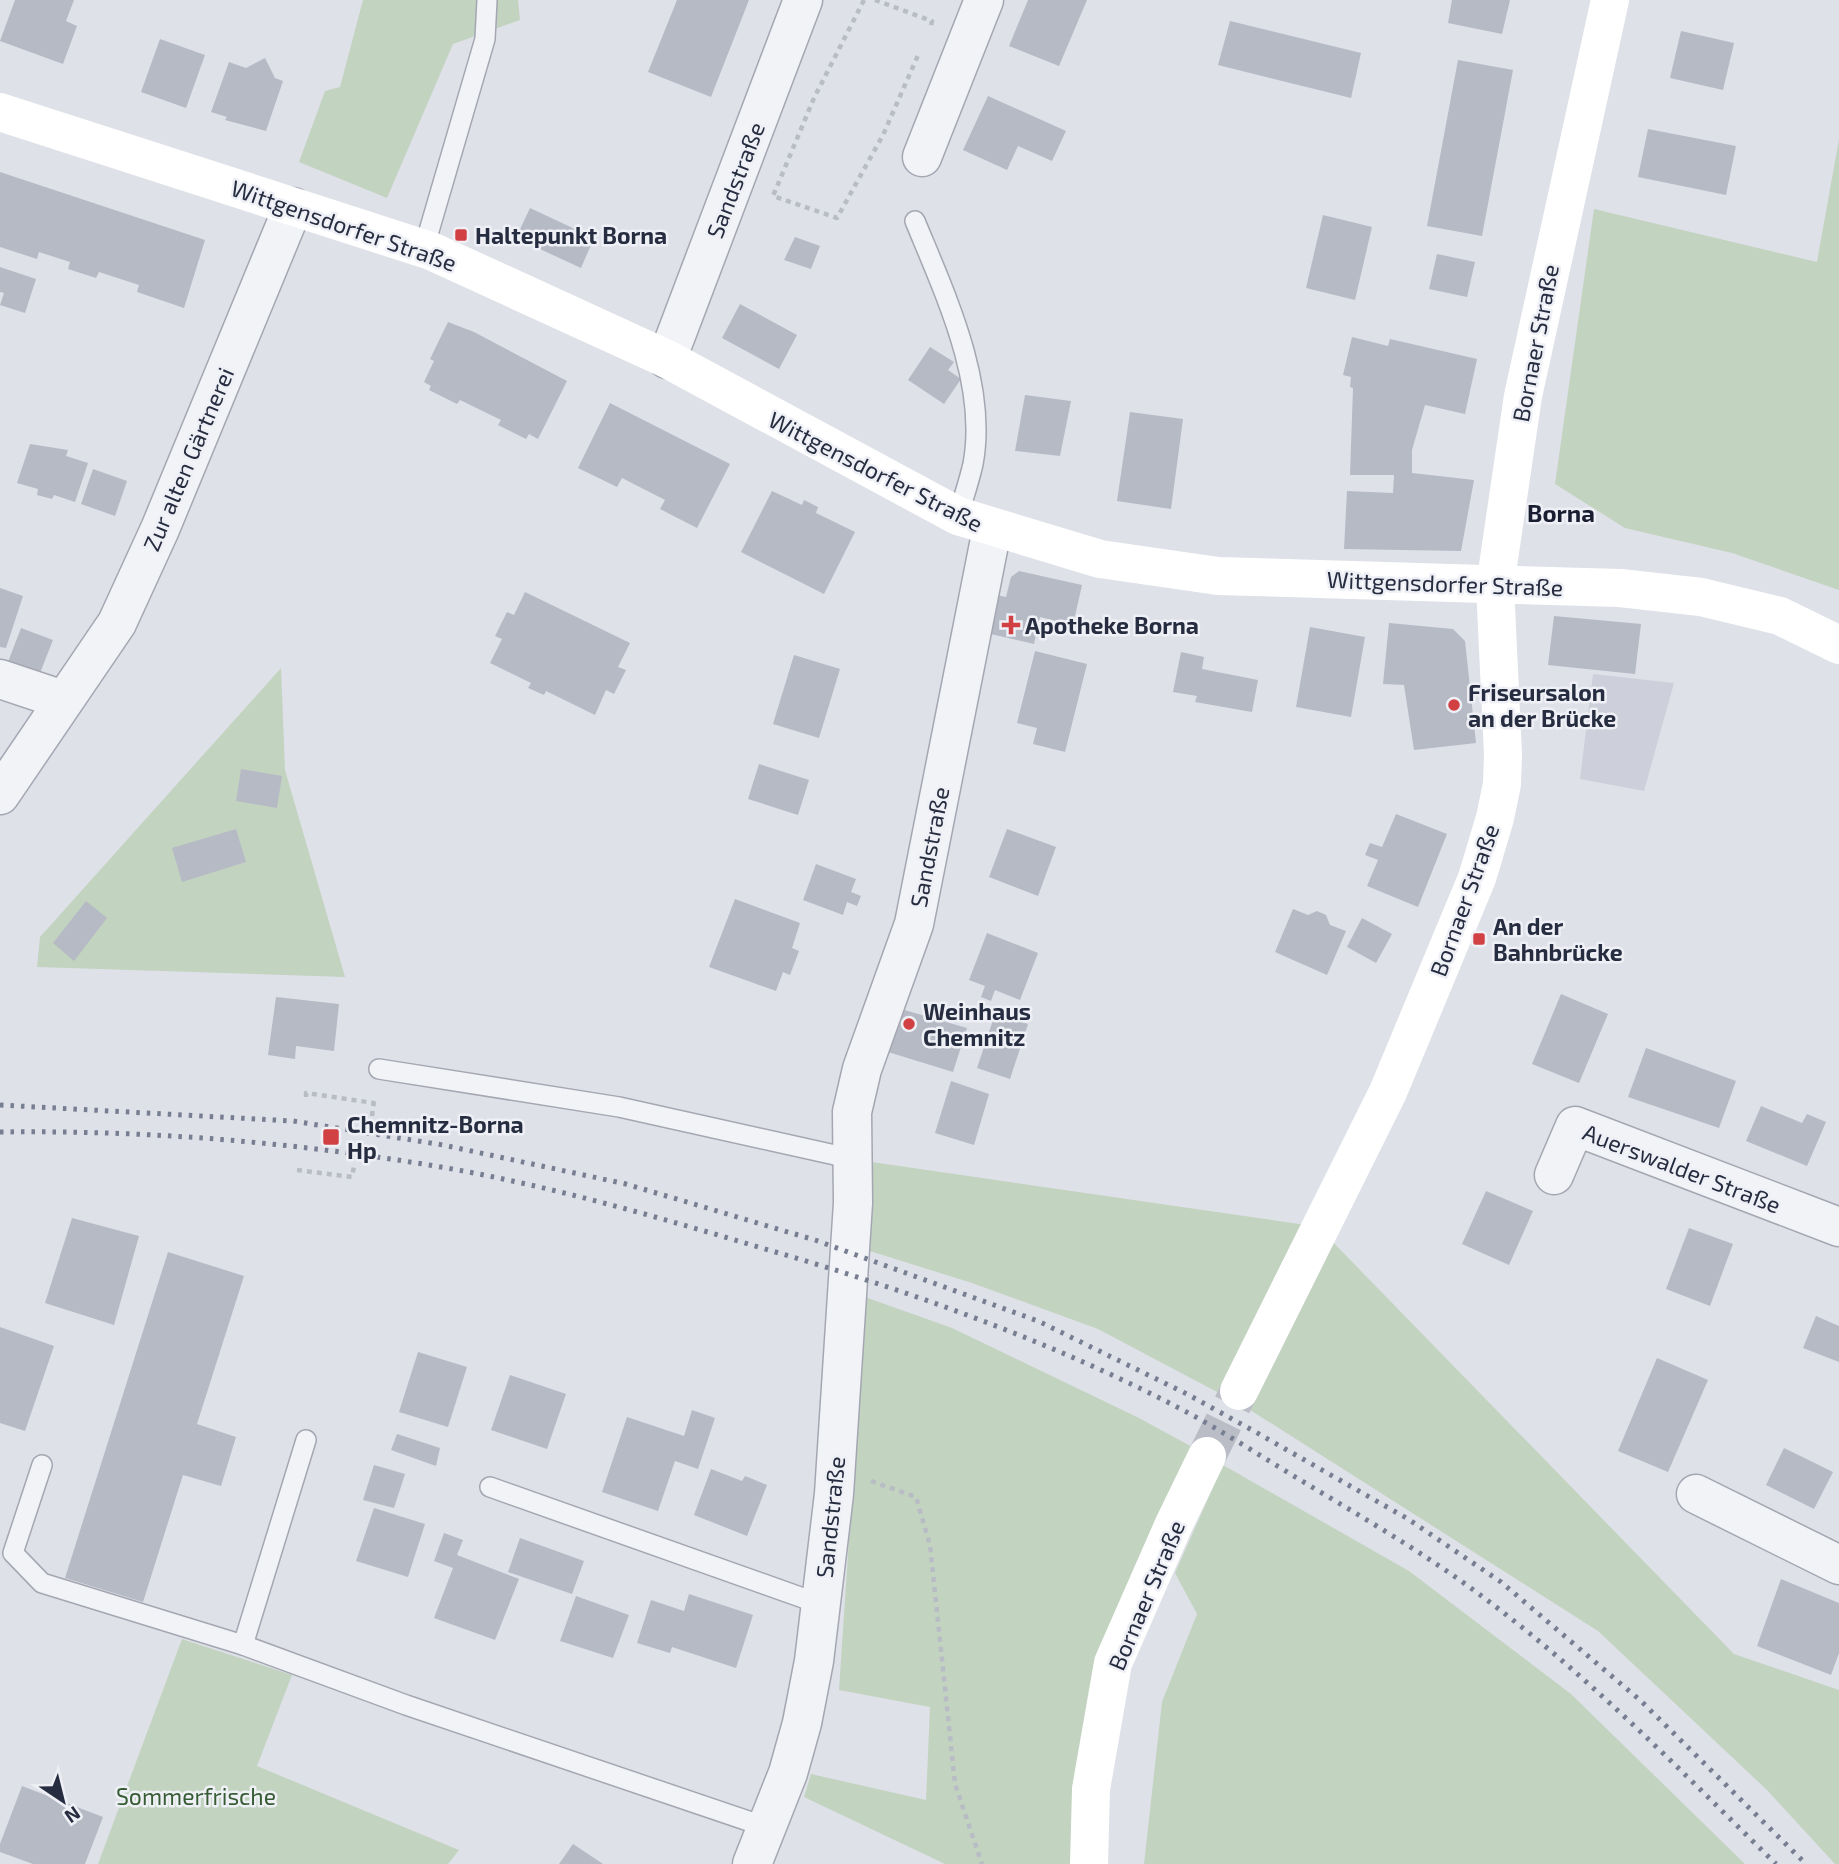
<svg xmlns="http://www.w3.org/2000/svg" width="1839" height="1864" viewBox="0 0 1839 1864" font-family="'Exo 2',sans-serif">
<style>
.built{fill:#cdd0da}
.green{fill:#c2d3c0}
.building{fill:#b6bac5}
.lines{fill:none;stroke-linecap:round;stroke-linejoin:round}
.secondary-tunnel{stroke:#babdc6;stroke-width:38;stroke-dasharray:38 19;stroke-linecap:butt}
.lane-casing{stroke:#a4a7b2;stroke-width:22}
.street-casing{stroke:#a4a7b2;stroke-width:41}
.path{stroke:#b8bcc4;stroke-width:4.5;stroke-dasharray:5 5;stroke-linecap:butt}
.lane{stroke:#f1f3f7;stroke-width:19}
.street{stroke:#f1f3f7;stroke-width:38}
.secondary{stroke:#fff;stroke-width:38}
.rail{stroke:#787e92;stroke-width:5;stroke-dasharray:3.5 7;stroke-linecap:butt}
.poi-dot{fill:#d14043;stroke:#eef0f6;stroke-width:2.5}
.labels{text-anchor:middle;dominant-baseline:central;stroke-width:5;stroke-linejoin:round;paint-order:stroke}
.street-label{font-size:23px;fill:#272d40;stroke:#eef0f6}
.poi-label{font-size:23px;font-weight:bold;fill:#272d40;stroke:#eef0f6;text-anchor:start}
.park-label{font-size:23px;fill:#375c34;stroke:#eef0f6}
.neighbourhood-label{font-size:24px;font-weight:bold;fill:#1a1e31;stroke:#eef0f6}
</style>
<rect width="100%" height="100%" fill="#dfe1e8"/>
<polygon class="built" points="1593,674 1674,683 1644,791 1580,779"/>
<g class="green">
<polygon points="363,0 518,0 520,20 453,44 387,198 299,162 325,91 340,87"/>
<polygon points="1839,139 1839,590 1732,553 1625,528 1555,484 1594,209 1817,262"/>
<polygon points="281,668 285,770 345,977 37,967 40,937"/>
<polygon points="858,1160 1313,1226 1217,1392 1098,1329 972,1283 857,1247"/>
<polygon points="1324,1233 1734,1654 1839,1690 1839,1864 1835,1864 1767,1790 1598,1631 1247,1408"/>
<polygon points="865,1297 952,1328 1139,1418 1194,1448 1102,1662 1079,1864 945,1864 804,1797 811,1774 926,1800 930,1707 839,1690"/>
<polygon points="1223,1465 1409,1571 1571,1694 1745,1864 1144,1864 1162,1702 1197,1614 1175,1573"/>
<polygon points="182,1639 292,1675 257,1766 459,1850 448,1864 98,1864"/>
</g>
<g class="building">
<polygon points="15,0 74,0 66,21 77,26 63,64 0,41"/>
<polygon points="677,0 749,0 711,97 648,72"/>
<polygon points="1028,0 1087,0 1059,66 1009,46"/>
<polygon points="1452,0 1510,0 1502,34 1448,23"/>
<polygon points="1230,21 1361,53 1351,98 1218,65"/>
<polygon points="1681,31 1734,43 1723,90 1670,78"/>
<polygon points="160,39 205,55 186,108 141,92"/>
<polygon points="265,58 275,78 283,81 266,131 225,120 227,117 211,112 229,62 246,68"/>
<polygon points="1458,60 1513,70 1482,236 1427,226"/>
<polygon points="988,96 1066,131 1052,161 1018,146 1007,170 963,150"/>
<polygon points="1648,129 1736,146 1726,195 1638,177"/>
<polygon points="0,172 205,240 184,308 137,292 139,285 99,272 96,278 68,269 70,262 39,252 37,259 0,247"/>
<polygon points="530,208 594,238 581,268 516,238"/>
<polygon points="1323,215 1372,227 1355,300 1306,288"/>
<polygon points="795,237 820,246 811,269 784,260"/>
<polygon points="1437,254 1475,262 1467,297 1429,289"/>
<polygon points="0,267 36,279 25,313 0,305 4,293 0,292"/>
<polygon points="740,304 797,335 779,369 722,338"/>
<polygon points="448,322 474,332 567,381 538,439 529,434 526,439 498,425 501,420 460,400 457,404 429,390 431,386 424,382 434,361 430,359"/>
<polygon points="1352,337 1388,346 1390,339 1477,359 1465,414 1425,405 1412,450 1412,473 1474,480 1461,551 1344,549 1347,491 1393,493 1394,475 1350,475 1353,388 1350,387 1351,377 1343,375"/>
<polygon points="930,347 954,362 948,370 961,379 944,404 908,380"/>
<polygon points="1025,395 1071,401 1060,456 1015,451"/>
<polygon points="610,403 730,464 697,528 660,509 665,500 622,478 617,487 578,468"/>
<polygon points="1130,412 1183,419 1171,509 1117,501"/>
<polygon points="30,444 68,450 66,456 88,463 75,502 54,495 52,499 37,495 38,489 17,483"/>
<polygon points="93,469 127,481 115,516 81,504"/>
<polygon points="772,491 802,505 804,500 818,507 816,513 855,532 824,594 741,552"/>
<polygon points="1019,571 1082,585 1073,625 1040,617 1034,644 982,632 991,594 1006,597 1011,577"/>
<polygon points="0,588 23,596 6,648 0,647"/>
<polygon points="525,592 630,643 618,667 626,670 614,694 606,690 595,715 546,691 544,695 528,688 531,683 490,663 502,639 495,636 507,612 514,615"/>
<polygon points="1554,616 1641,624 1635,674 1548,665"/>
<polygon points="1389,623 1453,629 1465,641 1476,743 1414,750 1404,685 1383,684"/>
<polygon points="1310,627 1365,637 1351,717 1296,707"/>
<polygon points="21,628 53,640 40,673 8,662"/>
<polygon points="1035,651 1087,664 1065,752 1033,744 1037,728 1017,723"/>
<polygon points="1181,652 1204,657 1202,669 1258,680 1252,712 1195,702 1197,696 1173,692"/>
<polygon points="794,655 840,669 819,738 773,724"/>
<polygon points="759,764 809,780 798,815 748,799"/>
<polygon points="241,769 282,776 277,808 236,801"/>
<polygon points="1396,814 1447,834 1418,907 1367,886 1378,860 1365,855 1370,843 1382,847"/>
<polygon points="236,829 246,862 182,882 172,848"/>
<polygon points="1007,829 1056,847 1038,896 989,877"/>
<polygon points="816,864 856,879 851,892 861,896 857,906 847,902 843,915 803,900"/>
<polygon points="735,899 800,923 792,948 799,951 790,975 783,972 776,991 709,967"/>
<polygon points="86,901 107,918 74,961 53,943"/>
<polygon points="1293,909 1308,915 1317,911 1326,915 1330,925 1346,931 1327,975 1275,952"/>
<polygon points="1362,918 1392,934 1376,963 1347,947"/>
<polygon points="987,933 1038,953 1020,1000 995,990 991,1001 981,997 985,986 969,980"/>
<polygon points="1561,994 1608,1014 1579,1083 1532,1064"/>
<polygon points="276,997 339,1004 334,1051 296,1046 295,1059 268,1055"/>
<polygon points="901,1009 967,1028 953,1072 888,1052"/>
<polygon points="995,1014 1028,1024 1010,1079 977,1068"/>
<polygon points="1646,1048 1736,1081 1719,1128 1628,1097"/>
<polygon points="951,1081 989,1094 974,1145 935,1133"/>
<polygon points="1761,1106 1802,1123 1807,1114 1826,1122 1807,1166 1746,1141"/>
<polygon points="1486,1191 1533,1211 1509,1265 1462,1244"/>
<polygon points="72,1218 139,1236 114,1325 45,1303"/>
<polygon points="1689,1228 1733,1244 1710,1306 1666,1289"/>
<polygon points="168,1252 244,1276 197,1424 236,1437 221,1486 183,1475 143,1602 65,1578"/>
<polygon points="1816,1316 1839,1326 1839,1362 1803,1348"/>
<polygon points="0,1327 54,1346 25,1431 0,1423"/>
<polygon points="418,1352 467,1367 448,1427 399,1412"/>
<polygon points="1657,1358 1708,1380 1668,1472 1618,1451"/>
<polygon points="510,1375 566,1394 547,1449 491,1430"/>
<polygon points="692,1410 715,1418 698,1469 675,1461 658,1511 602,1492 627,1417 684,1436"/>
<polygon points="397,1434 440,1448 436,1466 391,1450"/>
<polygon points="1784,1448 1833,1472 1814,1509 1766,1485"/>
<polygon points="374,1465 405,1474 394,1508 363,1500"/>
<polygon points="711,1469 742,1481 745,1476 767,1485 747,1536 694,1515"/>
<polygon points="374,1508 425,1524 408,1577 356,1561"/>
<polygon points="444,1533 463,1540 457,1555 519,1579 495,1640 434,1618 453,1568 434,1561"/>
<polygon points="520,1538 584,1561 572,1594 508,1572"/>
<polygon points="1781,1579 1839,1603 1839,1653 1831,1675 1757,1646"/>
<polygon points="689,1594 753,1615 736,1668 672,1647 670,1653 637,1643 651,1600 684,1611"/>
<polygon points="576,1596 629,1615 613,1658 560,1641"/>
<polygon points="22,1786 103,1817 85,1864 33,1864 0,1852 0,1844"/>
<polygon points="573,1844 603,1864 559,1864"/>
</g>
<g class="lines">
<polyline class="secondary-tunnel" points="1207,1456 1239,1391"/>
<g class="lane-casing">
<g id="lane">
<path d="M915 221C945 294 988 384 973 464 969 482 963 499 958 516"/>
<polyline points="424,248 485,39 487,0"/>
<polyline points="379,1069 619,1107 853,1159"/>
<polyline points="306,1440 243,1645 406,1705 769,1828"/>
<polyline points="42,1465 13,1553 42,1583 243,1645"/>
<polyline points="490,1487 820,1604"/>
</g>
</g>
<g class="street-casing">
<g id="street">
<polyline points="922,157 984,0"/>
<polyline points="667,359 803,0"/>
<polyline points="0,679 63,700"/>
<polyline points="0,795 117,623 160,529 293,207"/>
<polyline points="1554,1175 1575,1126 1839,1227"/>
<polyline points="1696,1494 1839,1565"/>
<polyline points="752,1864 788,1773 802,1723 814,1661 834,1494 853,1203 852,1112 862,1069 914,924 992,529"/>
</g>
</g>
<g class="path">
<polyline points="864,0 814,98 773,196 837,218 883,135 919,53"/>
<polyline points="875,0 932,21 931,26"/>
<polyline points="306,1097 306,1093 374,1103"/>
<polyline points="372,1116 374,1101"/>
<polyline points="297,1170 352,1177 354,1166"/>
<polyline points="871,1481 916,1497 930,1545 955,1784 982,1864"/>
</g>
<use href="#lane" class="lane"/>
<use href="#street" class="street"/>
<g class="secondary">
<polyline points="0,112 431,251 667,359 958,516 1100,559 1218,576 1620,588 1701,597 1780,616 1839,645"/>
<polyline points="1239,1391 1388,1092 1477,878 1495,818 1502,784 1503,754 1495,586 1523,396 1610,0"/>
<polyline points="1089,1864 1091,1789 1113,1663 1174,1524 1207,1456"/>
</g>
<g class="rail">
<polyline points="0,1105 293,1121 443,1145 626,1184 815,1240 1038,1321 1187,1394 1252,1430 1408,1519 1501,1582 1641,1701 1806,1864"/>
<path d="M0 1132C145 1130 292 1142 435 1166 549 1185 661 1218 772 1251 907 1290 1055 1343 1179 1408 1223 1431 1265 1459 1307 1484 1367 1520 1427 1555 1483 1597 1589 1676 1682 1772 1776 1864"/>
</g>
</g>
<g class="poi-dot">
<rect x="454" y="228" width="14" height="14" rx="3.5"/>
<path d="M1007.5 614.5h7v7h7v7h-7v7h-7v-7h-7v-7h7z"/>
<circle cx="1454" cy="705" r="7"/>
<rect x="1472" y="932" width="14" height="14" rx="3.5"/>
<circle cx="909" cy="1024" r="7"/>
<rect x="322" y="1128" width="18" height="18" rx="3.5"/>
</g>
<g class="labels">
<g class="street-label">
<text transform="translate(735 180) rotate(-69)">Sandstraße</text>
<text transform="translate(344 225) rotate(19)">Wittgensdorfer Straße</text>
<text transform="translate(1535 343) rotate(-79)">Bornaer Straße</text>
<text transform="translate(188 459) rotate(-67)">Zur alten Gärtnerei</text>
<text transform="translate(876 471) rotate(27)">Wittgensdorfer Straße</text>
<text transform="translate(1445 583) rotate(2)">Wittgensdorfer Straße</text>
<text transform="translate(929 847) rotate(-79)">Sandstraße</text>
<text transform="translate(1464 900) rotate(-70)">Bornaer Straße</text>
<text transform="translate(1682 1168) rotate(21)">Auerswalder Straße</text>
<text transform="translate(830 1517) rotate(-84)">Sandstraße</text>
<text transform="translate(1146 1595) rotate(-67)">Bornaer Straße</text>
</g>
<g class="poi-label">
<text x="475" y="235">Haltepunkt Borna</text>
<text x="1025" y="625">Apotheke Borna</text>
<text x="1468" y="692">Friseursalon<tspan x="1468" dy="26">an der Brücke</tspan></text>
<text x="1493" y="926">An der<tspan x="1493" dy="26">Bahnbrücke</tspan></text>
<text x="923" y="1011">Weinhaus<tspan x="923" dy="26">Chemnitz</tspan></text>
<text x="347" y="1124">Chemnitz-Borna<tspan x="347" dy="26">Hp</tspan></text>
</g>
<g class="park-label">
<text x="196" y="1796">Sommerfrische</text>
</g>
<g class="neighbourhood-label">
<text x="1561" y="512">Borna</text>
</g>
</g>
<g transform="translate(63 1801) rotate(145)" stroke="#eef0f6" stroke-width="5" paint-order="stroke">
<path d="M0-5L12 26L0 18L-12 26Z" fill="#272d40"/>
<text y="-10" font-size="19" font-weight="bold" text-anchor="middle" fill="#272d40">N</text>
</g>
</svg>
